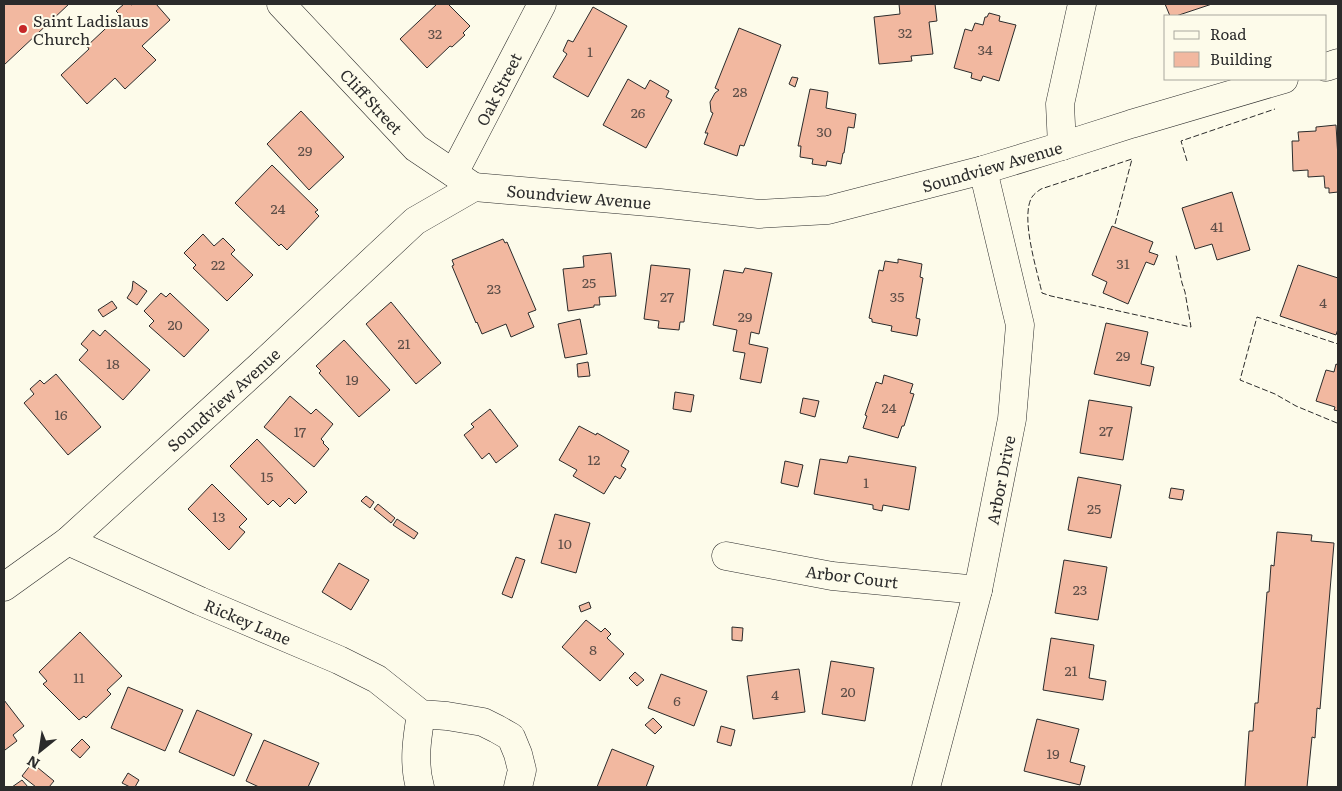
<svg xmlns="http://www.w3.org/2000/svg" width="1342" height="791" viewBox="0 0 1342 791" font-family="Literata,serif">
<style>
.building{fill:#f2b8a0;stroke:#2b2b2b}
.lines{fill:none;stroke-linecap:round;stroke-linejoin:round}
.street-casing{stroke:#2b2b2b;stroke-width:29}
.street{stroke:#fdfbea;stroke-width:28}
.fence{stroke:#2b2b2b;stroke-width:1;stroke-dasharray:6 2.5;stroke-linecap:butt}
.poi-dot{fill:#c62828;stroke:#fdfbea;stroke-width:2}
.labels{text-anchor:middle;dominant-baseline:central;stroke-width:4;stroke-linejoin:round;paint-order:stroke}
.number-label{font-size:14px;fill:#5d4e48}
.poi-label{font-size:16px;fill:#2b2b2b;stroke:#fdfbea;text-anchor:start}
.street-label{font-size:16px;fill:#2b2b2b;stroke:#fdfbea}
</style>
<rect width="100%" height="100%" fill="#fdfbea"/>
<g class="building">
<polygon points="4,4 69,4 4,65"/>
<polygon points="124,4 130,4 131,5 133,4 156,4 170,20 142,46 156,60 125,89 115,78 87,104 61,75 89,49 87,46 120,15 116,11"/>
<polygon points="437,4 448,4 470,26 463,33 465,35 452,47 450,46 427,68 400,39"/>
<polygon points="899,4 935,4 937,21 929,22 933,54 911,56 912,61 879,64 874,17 900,14"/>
<polygon points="1165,4 1212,4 1176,16 1170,16"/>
<polygon points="593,7 627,26 588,97 553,77 567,54 563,51 568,40 573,42"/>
<polygon points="989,13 1000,16 999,21 1016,25 999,81 983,76 981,81 971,78 972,73 954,68 965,29 972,31 975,23 983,25 985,17 987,17"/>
<polygon points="739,28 781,45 744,146 740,145 737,156 704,144 708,133 705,133 713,113 711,112 710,102 715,93 719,90 715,88"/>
<polygon points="792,77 798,78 795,87 789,84"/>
<polygon points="628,79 645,89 650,80 669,91 666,97 672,100 646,148 603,125"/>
<polygon points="810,89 828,92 826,108 856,114 854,128 848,127 844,153 843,153 841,164 827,161 826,166 812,164 813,159 800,157 801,146 798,146"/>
<polygon points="301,111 344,157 309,190 267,144"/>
<polygon points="1336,125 1338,158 1338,192 1329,193 1329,188 1325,188 1324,176 1308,177 1308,170 1293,171 1292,141 1299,141 1298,132 1316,131 1316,127"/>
<polygon points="272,165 318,210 315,212 319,216 287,250 281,244 279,246 235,203"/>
<polygon points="1232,192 1250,250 1217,260 1212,244 1195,249 1182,208"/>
<polygon points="1112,226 1153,242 1149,252 1158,255 1154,265 1146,262 1128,304 1103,293 1107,282 1092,275"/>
<polygon points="203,234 214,246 223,238 235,250 231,254 253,275 227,301 193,268 196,265 184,253"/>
<polygon points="503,239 505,243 507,242 536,310 528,313 534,327 511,337 506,324 482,334 477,322 476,323 452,266 454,265 452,260"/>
<polygon points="611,253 616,296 599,297 600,305 594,305 594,307 568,311 563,269 584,267 583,256"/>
<polygon points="898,259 922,264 920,277 923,278 916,318 920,319 917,336 891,331 892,326 872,322 872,319 869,318 879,270 883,271 885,261 898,263"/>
<polygon points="651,265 690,269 684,322 680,322 679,330 658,328 659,321 644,319"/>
<polygon points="1298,265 1338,278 1338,329 1336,335 1280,316"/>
<polygon points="745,268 772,273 759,334 751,332 749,344 768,348 761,383 740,379 745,353 733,351 737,330 713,325 724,270 743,273"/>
<polygon points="133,281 147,291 137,305 127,298 132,290"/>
<polygon points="161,293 166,297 170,293 173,296 209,330 184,357 149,326 154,321 144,311"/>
<polygon points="112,301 117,308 103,317 98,310"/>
<polygon points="391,302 441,363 416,384 366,324"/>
<polygon points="580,319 587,354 565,358 558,324"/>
<polygon points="1106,323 1148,332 1141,364 1154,367 1150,386 1094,374"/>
<polygon points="93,330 100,336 105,330 150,370 123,400 79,360 88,350 81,344"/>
<polygon points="344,340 390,390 359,417 319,373 321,371 316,366"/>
<polygon points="588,362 590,376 578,377 577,364"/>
<polygon points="1336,364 1338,365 1338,411 1334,410 1335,407 1316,401 1326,370 1334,372"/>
<polygon points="56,374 101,427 68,455 24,403 34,394 30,389 40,380 44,384"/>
<polygon points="884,375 913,384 910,393 914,394 904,426 902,426 898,438 863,428 867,416 865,415 876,382 882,384"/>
<polygon points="675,392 694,395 691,412 673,409"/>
<polygon points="290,396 311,414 316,409 333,424 321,439 324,442 323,443 329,449 314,467 264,427"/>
<polygon points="803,398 819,401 815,417 800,413"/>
<polygon points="1089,400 1132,407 1123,460 1080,453"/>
<polygon points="490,409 518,446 496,463 489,453 482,459 464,435 474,427 471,424"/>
<polygon points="579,426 596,435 597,433 629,451 621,466 626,469 620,479 615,476 604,494 573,476 577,470 559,460"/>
<polygon points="257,439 307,492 295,504 289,498 280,507 273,500 268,505 230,466"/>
<polygon points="849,456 916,467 909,510 883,505 882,511 873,509 873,505 814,494 820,459 847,463"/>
<polygon points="785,461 803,465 798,487 781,483"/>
<polygon points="1078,477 1121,485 1111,538 1068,530"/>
<polygon points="212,484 247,519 239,527 245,532 229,550 188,509"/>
<polygon points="1171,488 1184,490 1182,500 1169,498"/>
<polygon points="366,496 374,502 370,508 361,501"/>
<polygon points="378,504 395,518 391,523 374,509"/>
<polygon points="555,514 590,523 576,573 541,563"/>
<polygon points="397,519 418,533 414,539 393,525"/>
<polygon points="1277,532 1312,535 1311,541 1334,543 1320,709 1317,708 1315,738 1312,737 1307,787 1245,787 1249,731 1253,731 1255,703 1258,703 1267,592 1269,592 1271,565 1274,566"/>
<polygon points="516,557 525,560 512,598 502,594"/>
<polygon points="1064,560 1107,567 1098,620 1055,613"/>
<polygon points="339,563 369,580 351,610 322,592"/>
<polygon points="589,602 591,608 581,612 579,606"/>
<polygon points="586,620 601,632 605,628 611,634 607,638 624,654 600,681 562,647"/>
<polygon points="732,627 743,628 742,641 732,640"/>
<polygon points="80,632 122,676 107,690 111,694 86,718 84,716 79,720 43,684 47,681 39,672"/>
<polygon points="1051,638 1094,645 1089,678 1106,681 1103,700 1043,690"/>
<polygon points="831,661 874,668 865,721 822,714"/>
<polygon points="799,669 805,712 753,719 747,676"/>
<polygon points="635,672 644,680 637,686 629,678"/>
<polygon points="661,674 707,691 694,726 648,708"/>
<polygon points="128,687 183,710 165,751 111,728"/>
<polygon points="4,700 24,726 13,735 17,741 5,750 4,748"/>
<polygon points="197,710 252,734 234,776 179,752"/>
<polygon points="653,718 662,727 655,734 645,725"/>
<polygon points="1037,719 1079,729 1070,762 1085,766 1080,785 1024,771"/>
<polygon points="721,726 735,730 731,746 717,742"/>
<polygon points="82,739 90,747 80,758 71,750"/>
<polygon points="264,740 319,763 308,787 259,787 246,781"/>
<polygon points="612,749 654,766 646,787 597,787"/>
<polygon points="32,763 54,781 49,787 36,787 22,776"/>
<polygon points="128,773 139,780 135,787 130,787 122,783"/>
<polygon points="22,780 28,787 12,787"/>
</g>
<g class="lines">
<g class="street-casing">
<g id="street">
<polyline points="281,4 416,148 474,187"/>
<polyline points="1326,67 1338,63"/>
<polyline points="1062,146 1060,104 1082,4"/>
<polyline points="454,173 542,4"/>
<polyline points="68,541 200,601 339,660 377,679 421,714 447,716 483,722 497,729 511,737 518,754 522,770 518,787"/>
<polyline points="726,556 832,576 978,590"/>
<polyline points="4,587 68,541 261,365 415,221 474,187 660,203 759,214 828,210 983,170 1062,146 1131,124 1284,79"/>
<path d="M420 787C413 763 417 738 421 714"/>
<polyline points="926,787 978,590 1012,419 1020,325 983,170"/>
</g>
</g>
<use href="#street" class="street"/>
<g class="fence">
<polyline points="1187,161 1181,141 1275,109"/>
<path d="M1115 224 1132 159 1041 189C1038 191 1034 194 1032 197 1020 217 1037 270 1042 293L1051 296 1191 327 1185 292 1182 283 1176 255"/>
<polyline points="1337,423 1296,406 1275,394 1240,380 1257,317 1338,344"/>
</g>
</g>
<circle class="poi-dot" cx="23" cy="29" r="5"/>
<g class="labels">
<g class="number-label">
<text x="905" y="32">32</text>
<text x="435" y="33">32</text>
<text x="985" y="49">34</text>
<text x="590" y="51">1</text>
<text x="740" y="91">28</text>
<text x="638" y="112">26</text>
<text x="824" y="131">30</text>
<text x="305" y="150">29</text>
<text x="278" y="208">24</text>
<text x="1217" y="226">41</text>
<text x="1123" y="263">31</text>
<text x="218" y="264">22</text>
<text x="589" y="282">25</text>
<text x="494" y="288">23</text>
<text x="667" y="296">27</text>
<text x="897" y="296">35</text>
<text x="1323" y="302">4</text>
<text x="745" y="316">29</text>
<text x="175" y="324">20</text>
<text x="404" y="343">21</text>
<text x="1123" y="355">29</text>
<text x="113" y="363">18</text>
<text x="352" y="379">19</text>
<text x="889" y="407">24</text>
<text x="61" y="414">16</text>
<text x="1106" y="430">27</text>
<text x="300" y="431">17</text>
<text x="594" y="459">12</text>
<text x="267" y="476">15</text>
<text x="866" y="482">1</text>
<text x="1094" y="508">25</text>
<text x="219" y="516">13</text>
<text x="565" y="543">10</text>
<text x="1080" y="589">23</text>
<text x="593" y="649">8</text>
<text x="1071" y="670">21</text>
<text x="79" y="677">11</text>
<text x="848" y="691">20</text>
<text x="775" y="694">4</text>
<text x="677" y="700">6</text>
<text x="1053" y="753">19</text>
</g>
<g class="poi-label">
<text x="33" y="20">Saint Ladislaus<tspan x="33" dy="18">Church</tspan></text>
</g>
<g class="street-label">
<text transform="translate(498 89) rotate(-63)">Oak Street</text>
<text transform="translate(372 101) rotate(47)">Cliff Street</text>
<text transform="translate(992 166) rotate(-16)">Soundview Avenue</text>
<text transform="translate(579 196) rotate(5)">Soundview Avenue</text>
<text transform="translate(223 399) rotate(-42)">Soundview Avenue</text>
<text transform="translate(1000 480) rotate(-79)">Arbor Drive</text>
<text transform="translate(852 576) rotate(7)">Arbor Court</text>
<text transform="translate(248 621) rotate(23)">Rickey Lane</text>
</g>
</g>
<rect width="1342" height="791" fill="none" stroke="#2b2b2b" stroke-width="10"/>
<rect x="1164" y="15" width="162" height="65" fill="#fdfbea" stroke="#a9a89e"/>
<rect x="1174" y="31" width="25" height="8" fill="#fdfbea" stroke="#a9a89e"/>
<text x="1210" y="40" font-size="15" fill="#2b2b2b">Road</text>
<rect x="1174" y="52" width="25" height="15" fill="#f2b8a0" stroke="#a9a89e"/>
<text x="1210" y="65" font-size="15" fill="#2b2b2b">Building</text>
<g transform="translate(40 751) rotate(210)" stroke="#fdfbea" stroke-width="4" paint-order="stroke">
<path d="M0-4L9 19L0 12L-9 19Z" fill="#2b2b2b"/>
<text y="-8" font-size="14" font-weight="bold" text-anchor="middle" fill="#2b2b2b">N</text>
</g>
</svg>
